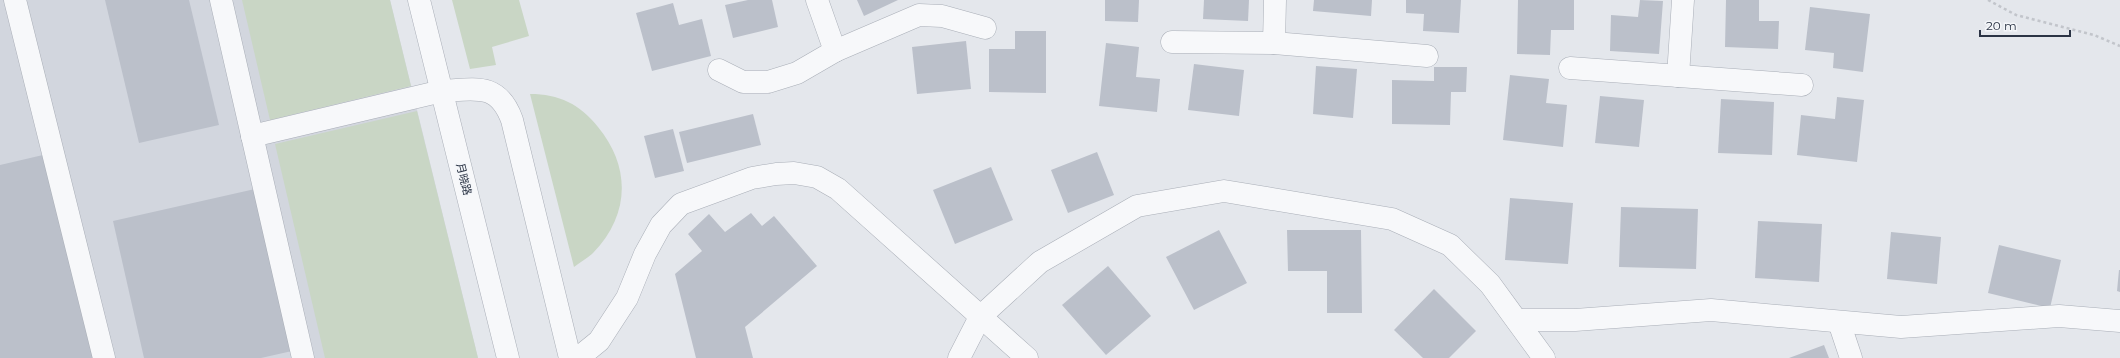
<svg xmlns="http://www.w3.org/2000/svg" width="2120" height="358" viewBox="0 0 2120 358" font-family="Montserrat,'Noto Sans SC',sans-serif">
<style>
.built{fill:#d2d6de}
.green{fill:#c9d6c5}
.building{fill:#bbc0ca}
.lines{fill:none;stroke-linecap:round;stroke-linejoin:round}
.minor-casing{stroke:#a9aeb7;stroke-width:23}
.path{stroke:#c2c5cb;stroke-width:2.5;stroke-dasharray:3 3;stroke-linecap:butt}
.minor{stroke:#f7f8fa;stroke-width:22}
.labels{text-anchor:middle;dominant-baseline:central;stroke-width:3;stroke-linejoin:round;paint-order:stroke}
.street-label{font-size:11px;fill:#2b3445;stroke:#f4f6f9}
</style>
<rect width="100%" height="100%" fill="#e4e7ec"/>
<polygon class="built" points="0,0 390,0 478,358 0,358"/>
<g class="green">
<polygon points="242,0 390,0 411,86 270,120"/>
<polygon points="452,0 519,0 529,36 492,47 496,65 470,69"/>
<path d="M530 94C559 94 580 104 598 127 631 167 630 215 593 253 588 258 580 262 574 267Z"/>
<polygon points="417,111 478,358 325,358 275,144"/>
</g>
<g class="building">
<polygon points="105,0 189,0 219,125 139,143"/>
<polygon points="748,0 772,0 778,27 733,38 725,5"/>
<polygon points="857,0 898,0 864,16"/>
<polygon points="1105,0 1139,0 1138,22 1105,21"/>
<polygon points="1204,0 1249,0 1248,21 1203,19"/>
<polygon points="1314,0 1372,0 1371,16 1313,11"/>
<polygon points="1406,0 1461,0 1459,33 1423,31 1424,14 1406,13"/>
<polygon points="1518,0 1574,0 1574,30 1551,30 1550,55 1517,54"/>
<polygon points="1640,0 1663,1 1659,54 1610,51 1611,15 1638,17"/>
<polygon points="1726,0 1759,0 1759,21 1779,21 1778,49 1725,47"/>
<polygon points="673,3 679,25 702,19 711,56 652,71 636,13"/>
<polygon points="1810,7 1870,14 1863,72 1833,68 1834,53 1805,50"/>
<polygon points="1015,31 1046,31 1046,93 989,92 989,49 1015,49"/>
<polygon points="966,41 971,89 917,94 912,47"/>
<polygon points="1106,43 1139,47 1136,77 1160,79 1157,112 1099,106"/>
<polygon points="1194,64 1244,70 1239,116 1188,110"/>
<polygon points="1316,66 1357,69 1353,118 1313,114"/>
<polygon points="1434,67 1467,67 1466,92 1451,92 1450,125 1392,124 1392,80 1434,81"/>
<polygon points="1510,75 1549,79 1546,103 1567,105 1563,147 1503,140"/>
<polygon points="1600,96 1644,100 1639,147 1595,143"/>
<polygon points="1837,97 1864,100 1857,162 1797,155 1801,115 1835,119"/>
<polygon points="1721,99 1774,102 1772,155 1718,153"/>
<polygon points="753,114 761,145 687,163 679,132"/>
<polygon points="673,129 684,171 655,178 644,136"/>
<polygon points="1097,152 1114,195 1068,213 1051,170"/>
<polygon points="43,155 93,358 0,358 0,165"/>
<polygon points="991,167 1013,220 955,244 933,190"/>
<polygon points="255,189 292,351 261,358 144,358 113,221"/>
<polygon points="1510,198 1573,203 1568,264 1505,260"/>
<polygon points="1621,207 1698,209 1696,269 1619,267"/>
<polygon points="751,213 762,226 774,216 817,266 745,327 753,358 696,358 675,274 702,251 688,234 709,214 725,232"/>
<polygon points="1758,221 1822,224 1819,282 1755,278"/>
<polygon points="1219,230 1247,283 1194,310 1166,257"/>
<polygon points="1287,230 1361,230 1362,313 1327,313 1327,271 1288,271"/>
<polygon points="1891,232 1941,237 1937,284 1887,279"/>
<polygon points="1999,245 2061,260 2050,308 1988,293"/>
<polygon points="1108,266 1151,316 1106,355 1062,305"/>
<polygon points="2119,270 2120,270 2120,292 2117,291"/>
<polygon points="1434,289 1476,331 1449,358 1423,358 1394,330"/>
<polygon points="1824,345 1829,358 1789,358"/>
</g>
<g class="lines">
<g class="minor-casing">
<g id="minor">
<polyline points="15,0 104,358"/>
<polyline points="221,0 303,358"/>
<polyline points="419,0 508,358"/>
<polyline points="817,0 835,51"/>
<polyline points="1172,42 1274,43 1427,56"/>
<polyline points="1274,43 1275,0"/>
<polyline points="1570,68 1802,85"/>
<polyline points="719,70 743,82 768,82 797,73 835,51 919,15 942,16 985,28"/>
<polyline points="1678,76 1683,0"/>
<path d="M252 136 442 91C476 89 498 82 512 120L570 358"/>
<polyline points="1517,320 1575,320 1711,310 1901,327 2059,316 2120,321"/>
<polyline points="1839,322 1851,358"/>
<polyline points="578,358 599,341 627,298 645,254 661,225 681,204 752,178 776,174 794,173 817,177 838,189 1027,358"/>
<polyline points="959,358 980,317 1040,262 1137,206 1224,191 1392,219 1450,245 1490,284 1544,358"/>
</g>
</g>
<polyline class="path" points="1988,0 2016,15 2094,35 2120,46"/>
<use href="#minor" class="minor"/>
</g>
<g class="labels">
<g class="street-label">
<text transform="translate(464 179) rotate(76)">月晓路</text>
</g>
</g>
<path d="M1980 30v6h90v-6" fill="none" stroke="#2b3445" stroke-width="2"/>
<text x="1986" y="30" font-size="12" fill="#2b3445" stroke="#f4f6f9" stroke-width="3" paint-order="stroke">20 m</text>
</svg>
